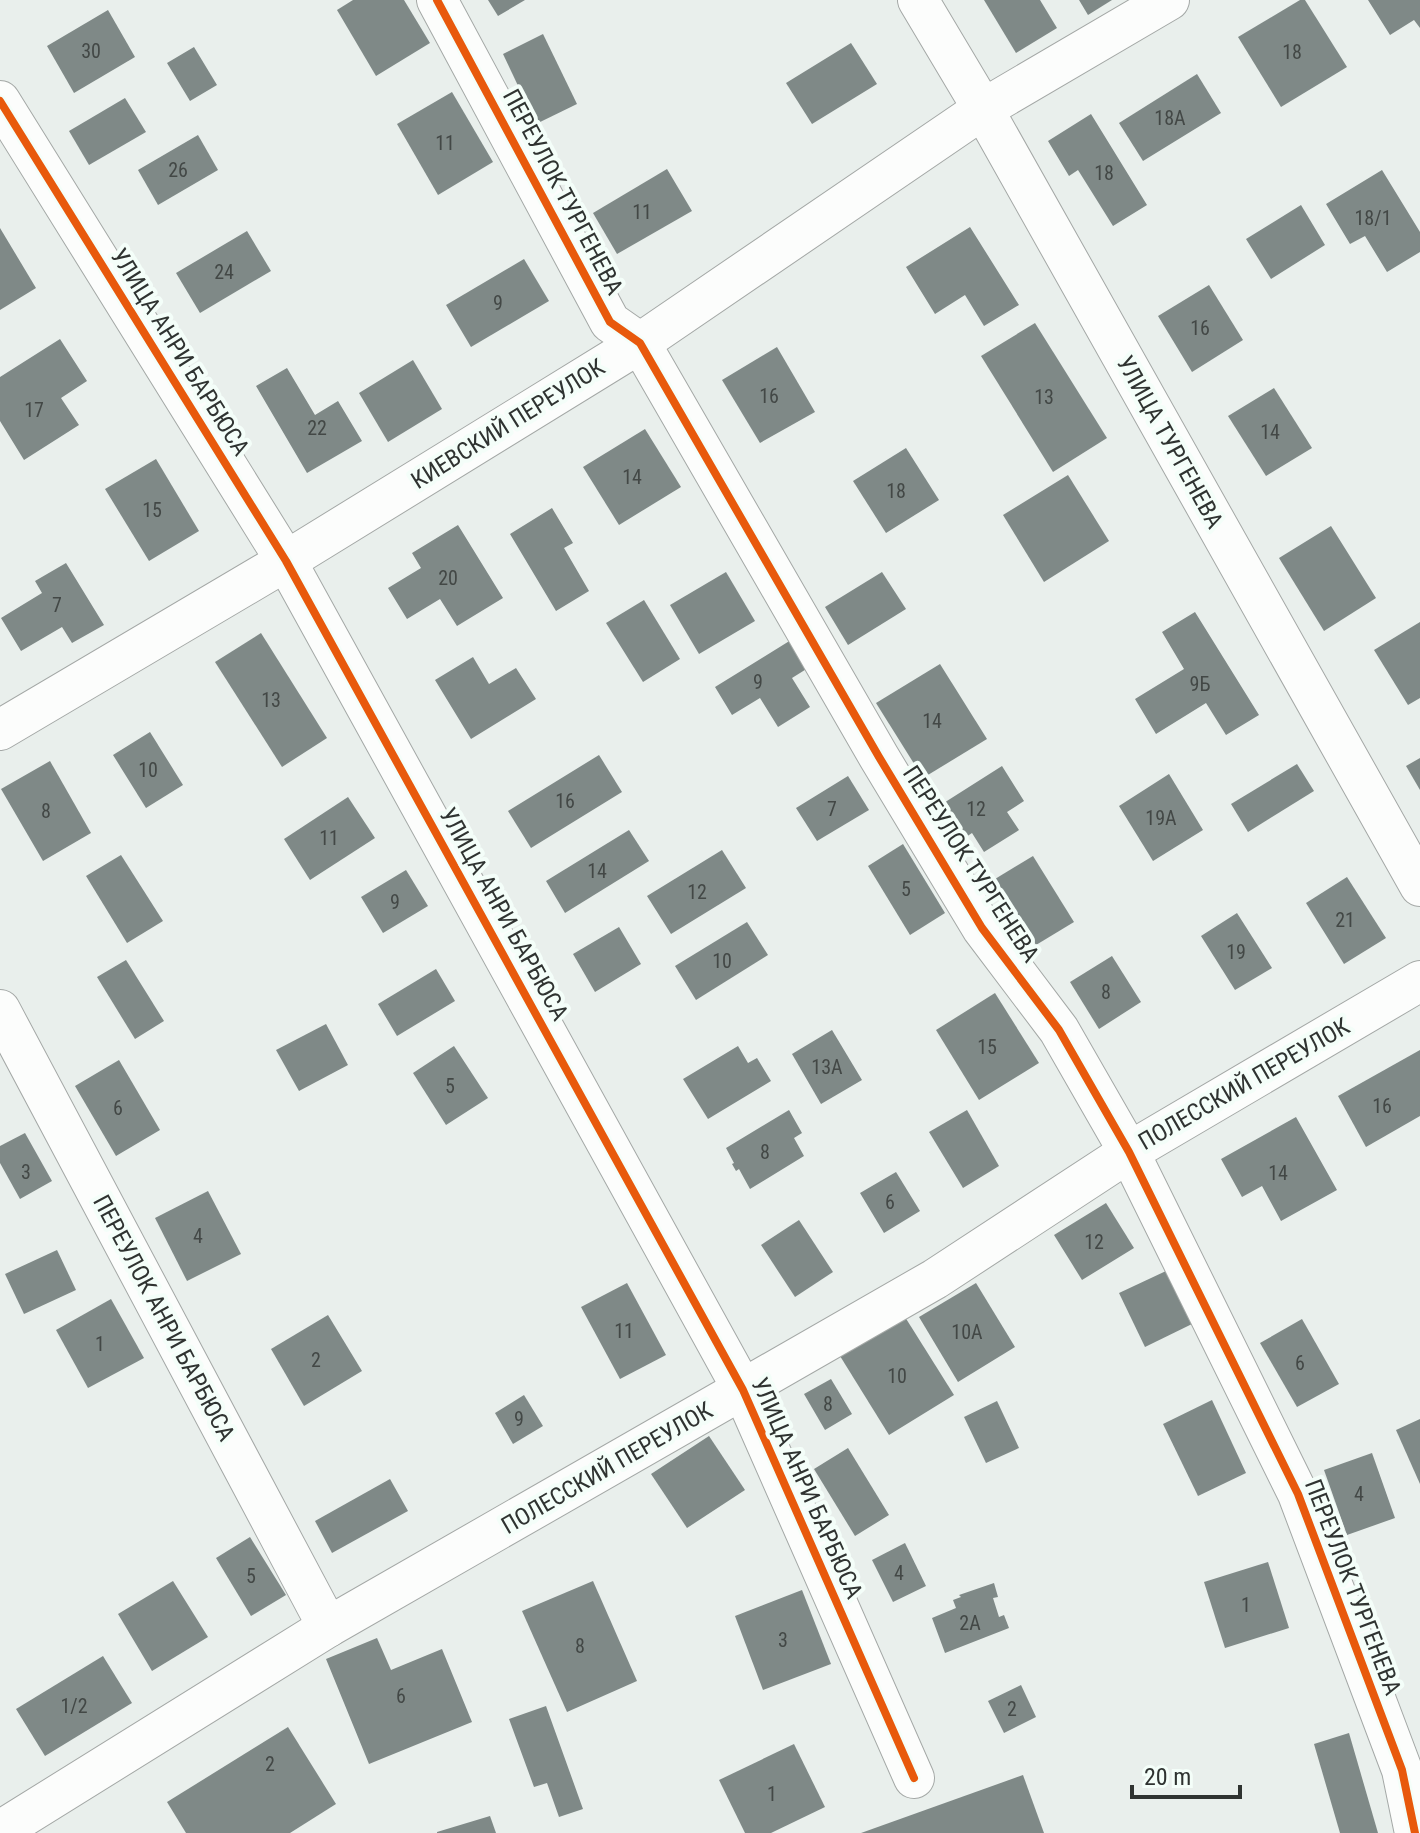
<svg xmlns="http://www.w3.org/2000/svg" width="1420" height="1833" viewBox="0 0 1420 1833" font-family="'Roboto Condensed',sans-serif">
<style>
.building{fill:#7f8987}
.lines{fill:none;stroke-linecap:round;stroke-linejoin:round}
.street-casing{stroke:#a4a8a6;stroke-width:42}
.street{stroke:#fcfdfc;stroke-width:40}
.cycleway-casing{stroke:#f4fef9;stroke-width:13}
.cycleway{stroke:#e8590c;stroke-width:8}
.labels{text-anchor:middle;dominant-baseline:central;stroke-width:8;stroke-linejoin:round;paint-order:stroke}
.number-label{font-size:20px;fill:#434846}
.street-label{font-size:24px;fill:#2f3331;stroke:#f4fef9}
</style>
<rect width="100%" height="100%" fill="#e9efec"/>
<g class="building">
<polygon points="353,0 404,0 430,43 376,76 337,10"/>
<polygon points="488,0 525,0 498,16"/>
<polygon points="984,0 1040,0 1057,28 1016,53"/>
<polygon points="1079,0 1112,0 1088,15"/>
<polygon points="1300,0 1305,0 1347,67 1281,107 1238,37"/>
<polygon points="1368,0 1420,0 1420,28 1414,20 1390,35"/>
<polygon points="108,10 135,57 74,93 47,46"/>
<polygon points="543,34 577,104 536,124 503,54"/>
<polygon points="851,43 877,84 812,124 786,83"/>
<polygon points="194,47 217,85 190,101 167,63"/>
<polygon points="1197,74 1221,113 1143,161 1119,123"/>
<polygon points="452,92 493,162 438,195 397,124"/>
<polygon points="125,98 146,132 89,165 69,131"/>
<polygon points="1091,114 1147,205 1113,226 1078,170 1069,176 1048,141"/>
<polygon points="198,135 218,170 158,205 138,170"/>
<polygon points="667,169 692,211 617,254 593,213"/>
<polygon points="1382,170 1420,232 1420,252 1387,272 1365,236 1350,244 1326,204"/>
<polygon points="1301,205 1325,245 1271,279 1246,239"/>
<polygon points="970,227 1019,305 984,326 965,295 935,314 906,267"/>
<polygon points="0,228 36,288 0,310"/>
<polygon points="247,231 271,271 200,313 176,273"/>
<polygon points="524,259 549,301 471,347 446,305"/>
<polygon points="1209,285 1243,340 1192,372 1158,316"/>
<polygon points="1035,323 1107,438 1053,472 981,356"/>
<polygon points="60,339 87,381 61,398 79,425 24,460 0,421 0,377"/>
<polygon points="777,347 815,412 760,443 722,380"/>
<polygon points="413,360 442,409 388,442 359,393"/>
<polygon points="287,368 315,415 338,401 362,441 307,473 256,386"/>
<polygon points="1274,388 1312,448 1266,476 1228,416"/>
<polygon points="645,429 681,487 619,525 583,467"/>
<polygon points="906,448 939,500 886,533 853,481"/>
<polygon points="156,459 199,531 149,561 105,489"/>
<polygon points="1068,475 1109,541 1044,582 1003,515"/>
<polygon points="552,508 573,543 564,548 589,591 556,611 510,534"/>
<polygon points="458,525 503,598 457,626 440,599 407,619 388,588 421,568 412,553"/>
<polygon points="1331,526 1376,598 1324,631 1279,558"/>
<polygon points="66,563 104,625 72,643 62,627 21,651 1,618 42,593 35,581"/>
<polygon points="726,572 755,621 699,654 670,605"/>
<polygon points="882,572 906,609 848,645 825,607"/>
<polygon points="644,600 680,659 643,682 606,623"/>
<polygon points="1195,612 1259,715 1226,735 1206,703 1156,734 1135,699 1184,669 1162,632"/>
<polygon points="1420,622 1420,698 1408,705 1374,650"/>
<polygon points="261,633 327,738 282,767 215,662"/>
<polygon points="791,640 808,668 792,678 810,707 778,727 760,698 732,715 715,687"/>
<polygon points="473,657 489,684 516,668 536,699 471,739 435,680"/>
<polygon points="940,664 987,739 923,778 876,703"/>
<polygon points="150,732 183,785 146,808 113,755"/>
<polygon points="599,755 622,792 531,848 508,811"/>
<polygon points="1420,758 1420,790 1406,766"/>
<polygon points="50,761 91,833 43,861 1,789"/>
<polygon points="1297,764 1314,791 1248,832 1231,804"/>
<polygon points="1002,766 1024,801 1007,812 1019,830 984,852 972,833 960,841 939,806"/>
<polygon points="1169,774 1203,830 1153,861 1119,806"/>
<polygon points="848,776 869,810 817,841 796,808"/>
<polygon points="348,797 375,838 310,880 284,839"/>
<polygon points="629,830 649,861 565,913 546,881"/>
<polygon points="903,844 945,913 910,935 868,866"/>
<polygon points="722,850 746,888 671,934 647,896"/>
<polygon points="121,855 163,921 127,943 86,876"/>
<polygon points="1033,856 1074,922 1036,945 995,879"/>
<polygon points="406,870 428,906 383,933 361,897"/>
<polygon points="1347,877 1386,938 1344,964 1306,903"/>
<polygon points="1237,913 1272,968 1235,990 1201,936"/>
<polygon points="747,922 768,955 696,1000 675,966"/>
<polygon points="619,927 641,964 595,992 573,954"/>
<polygon points="1112,956 1141,1002 1099,1029 1070,982"/>
<polygon points="126,960 164,1021 135,1039 97,977"/>
<polygon points="436,969 455,1001 397,1036 378,1004"/>
<polygon points="995,993 1039,1063 979,1100 936,1030"/>
<polygon points="326,1024 348,1065 299,1091 276,1050"/>
<polygon points="832,1030 862,1080 821,1104 792,1054"/>
<polygon points="454,1046 488,1098 446,1125 413,1073"/>
<polygon points="738,1046 748,1063 757,1058 771,1081 708,1119 683,1079"/>
<polygon points="1420,1050 1420,1116 1366,1147 1338,1096"/>
<polygon points="119,1060 160,1130 116,1156 75,1086"/>
<polygon points="789,1110 802,1133 794,1138 804,1156 750,1189 739,1169 736,1171 732,1164 734,1163 726,1148"/>
<polygon points="967,1110 999,1166 963,1188 929,1132"/>
<polygon points="1296,1117 1337,1190 1281,1221 1262,1186 1242,1197 1221,1159"/>
<polygon points="25,1133 52,1181 20,1199 0,1163 0,1146"/>
<polygon points="896,1172 920,1211 884,1233 860,1193"/>
<polygon points="208,1191 241,1254 187,1281 155,1218"/>
<polygon points="1106,1203 1134,1248 1082,1280 1054,1235"/>
<polygon points="799,1220 833,1272 795,1297 761,1245"/>
<polygon points="57,1250 76,1290 24,1314 5,1274"/>
<polygon points="1166,1271 1192,1324 1145,1347 1119,1293"/>
<polygon points="627,1283 666,1355 620,1379 581,1307"/>
<polygon points="976,1283 1015,1347 958,1382 919,1317"/>
<polygon points="111,1299 144,1358 88,1388 56,1330"/>
<polygon points="328,1315 362,1371 304,1406 271,1349"/>
<polygon points="905,1317 954,1395 889,1435 840,1356"/>
<polygon points="1302,1319 1339,1384 1297,1407 1260,1343"/>
<polygon points="831,1379 852,1414 825,1430 804,1394"/>
<polygon points="524,1395 543,1426 513,1444 495,1413"/>
<polygon points="1212,1400 1246,1473 1198,1496 1163,1424"/>
<polygon points="997,1401 1019,1448 986,1463 964,1417"/>
<polygon points="1420,1419 1420,1484 1396,1430"/>
<polygon points="709,1436 745,1490 687,1528 651,1474"/>
<polygon points="848,1448 889,1515 855,1536 814,1469"/>
<polygon points="1372,1453 1395,1518 1347,1535 1324,1470"/>
<polygon points="390,1479 408,1511 332,1553 315,1521"/>
<polygon points="250,1537 286,1595 251,1616 216,1558"/>
<polygon points="905,1543 926,1586 893,1602 872,1560"/>
<polygon points="1268,1562 1289,1628 1225,1648 1204,1582"/>
<polygon points="173,1581 208,1637 152,1671 118,1614"/>
<polygon points="593,1581 637,1681 567,1712 522,1611"/>
<polygon points="994,1583 998,1597 993,1598 999,1617 1004,1615 1009,1628 945,1653 932,1618 956,1608 953,1600 961,1597 959,1595"/>
<polygon points="802,1590 831,1664 763,1690 735,1616"/>
<polygon points="377,1638 391,1670 442,1649 472,1722 369,1764 326,1659"/>
<polygon points="103,1656 132,1703 45,1756 16,1709"/>
<polygon points="1021,1685 1036,1717 1004,1733 988,1701"/>
<polygon points="546,1706 583,1809 559,1817 547,1783 534,1787 509,1719"/>
<polygon points="288,1727 336,1804 290,1833 186,1833 167,1802"/>
<polygon points="1349,1733 1378,1833 1340,1833 1314,1744"/>
<polygon points="794,1744 825,1807 771,1833 745,1833 719,1780"/>
<polygon points="1023,1775 1044,1833 861,1833"/>
<polygon points="490,1816 496,1833 437,1833 437,1832"/>
</g>
<g class="lines">
<g class="street-casing">
<g id="street">
<polyline points="437,0 610,322 640,343 879,757 982,928 1059,1030 1129,1152 1298,1494 1402,1770 1415,1833"/>
<polyline points="918,0 983,109 1420,886"/>
<polyline points="0,101 286,561 743,1390 914,1778"/>
<polyline points="0,730 286,561 640,343 983,109 1169,0"/>
<polyline points="0,1010 328,1627"/>
<polyline points="0,1831 328,1627 935,1279 1129,1152 1420,981"/>
</g>
</g>
<use href="#street" class="street"/>
<g class="cycleway-casing">
<g id="cycleway">
<polyline points="437,0 610,322 640,343 879,757 982,928 1059,1030 1129,1152 1298,1494 1402,1770 1415,1833"/>
<polyline points="0,101 286,561 743,1390 914,1778"/>
</g>
</g>
<use href="#cycleway" class="cycleway"/>
</g>
<g class="labels">
<g class="number-label">
<text x="91" y="51">30</text>
<text x="1292" y="52">18</text>
<text x="1170" y="118">18А</text>
<text x="445" y="143">11</text>
<text x="178" y="170">26</text>
<text x="1104" y="173">18</text>
<text x="642" y="212">11</text>
<text x="1373" y="218">18/1</text>
<text x="224" y="272">24</text>
<text x="498" y="303">9</text>
<text x="1200" y="328">16</text>
<text x="769" y="396">16</text>
<text x="1044" y="397">13</text>
<text x="34" y="410">17</text>
<text x="317" y="428">22</text>
<text x="1270" y="432">14</text>
<text x="632" y="477">14</text>
<text x="896" y="491">18</text>
<text x="152" y="510">15</text>
<text x="448" y="578">20</text>
<text x="57" y="605">7</text>
<text x="758" y="682">9</text>
<text x="1200" y="684">9Б</text>
<text x="271" y="700">13</text>
<text x="932" y="721">14</text>
<text x="148" y="770">10</text>
<text x="565" y="801">16</text>
<text x="832" y="809">7</text>
<text x="976" y="809">12</text>
<text x="46" y="811">8</text>
<text x="1161" y="818">19А</text>
<text x="329" y="838">11</text>
<text x="597" y="871">14</text>
<text x="906" y="889">5</text>
<text x="697" y="892">12</text>
<text x="395" y="902">9</text>
<text x="1345" y="920">21</text>
<text x="1236" y="952">19</text>
<text x="722" y="961">10</text>
<text x="1106" y="992">8</text>
<text x="987" y="1047">15</text>
<text x="827" y="1067">13А</text>
<text x="450" y="1086">5</text>
<text x="1382" y="1106">16</text>
<text x="118" y="1108">6</text>
<text x="765" y="1152">8</text>
<text x="26" y="1172">3</text>
<text x="1278" y="1173">14</text>
<text x="890" y="1202">6</text>
<text x="198" y="1236">4</text>
<text x="1094" y="1242">12</text>
<text x="624" y="1331">11</text>
<text x="967" y="1332">10А</text>
<text x="100" y="1344">1</text>
<text x="316" y="1360">2</text>
<text x="1300" y="1363">6</text>
<text x="897" y="1376">10</text>
<text x="828" y="1404">8</text>
<text x="519" y="1419">9</text>
<text x="1359" y="1494">4</text>
<text x="899" y="1573">4</text>
<text x="251" y="1576">5</text>
<text x="1246" y="1605">1</text>
<text x="970" y="1623">2А</text>
<text x="783" y="1640">3</text>
<text x="580" y="1646">8</text>
<text x="401" y="1696">6</text>
<text x="74" y="1706">1/2</text>
<text x="1012" y="1709">2</text>
<text x="270" y="1764">2</text>
<text x="772" y="1794">1</text>
</g>
<g class="street-label">
<text transform="translate(563 192) rotate(62)">ПЕРЕУЛОК ТУРГЕНЕВА</text>
<text transform="translate(180 352) rotate(58)">УЛИЦА АНРИ БАРБЮСА</text>
<text transform="translate(508 424) rotate(-32)">КИЕВСКИЙ ПЕРЕУЛОК</text>
<text transform="translate(1170 442) rotate(61)">УЛИЦА ТУРГЕНЕВА</text>
<text transform="translate(971 864) rotate(57)">ПЕРЕУЛОК ТУРГЕНЕВА</text>
<text transform="translate(504 914) rotate(61)">УЛИЦА АНРИ БАРБЮСА</text>
<text transform="translate(1244 1084) rotate(-30)">ПОЛЕССКИЙ ПЕРЕУЛОК</text>
<text transform="translate(164 1318) rotate(62)">ПЕРЕУЛОК АНРИ БАРБЮСА</text>
<text transform="translate(607 1468) rotate(-30)">ПОЛЕССКИЙ ПЕРЕУЛОК</text>
<text transform="translate(807 1488) rotate(66)">УЛИЦА АНРИ БАРБЮСА</text>
<text transform="translate(1353 1587) rotate(69)">ПЕРЕУЛОК ТУРГЕНЕВА</text>
</g>
</g>
<path d="M1132 1785v12h108v-12" fill="none" stroke="#2f3331" stroke-width="4"/>
<text x="1144" y="1785" font-size="24" fill="#2f3331" stroke="#f4fef9" stroke-width="6" paint-order="stroke">20 m</text>
</svg>
